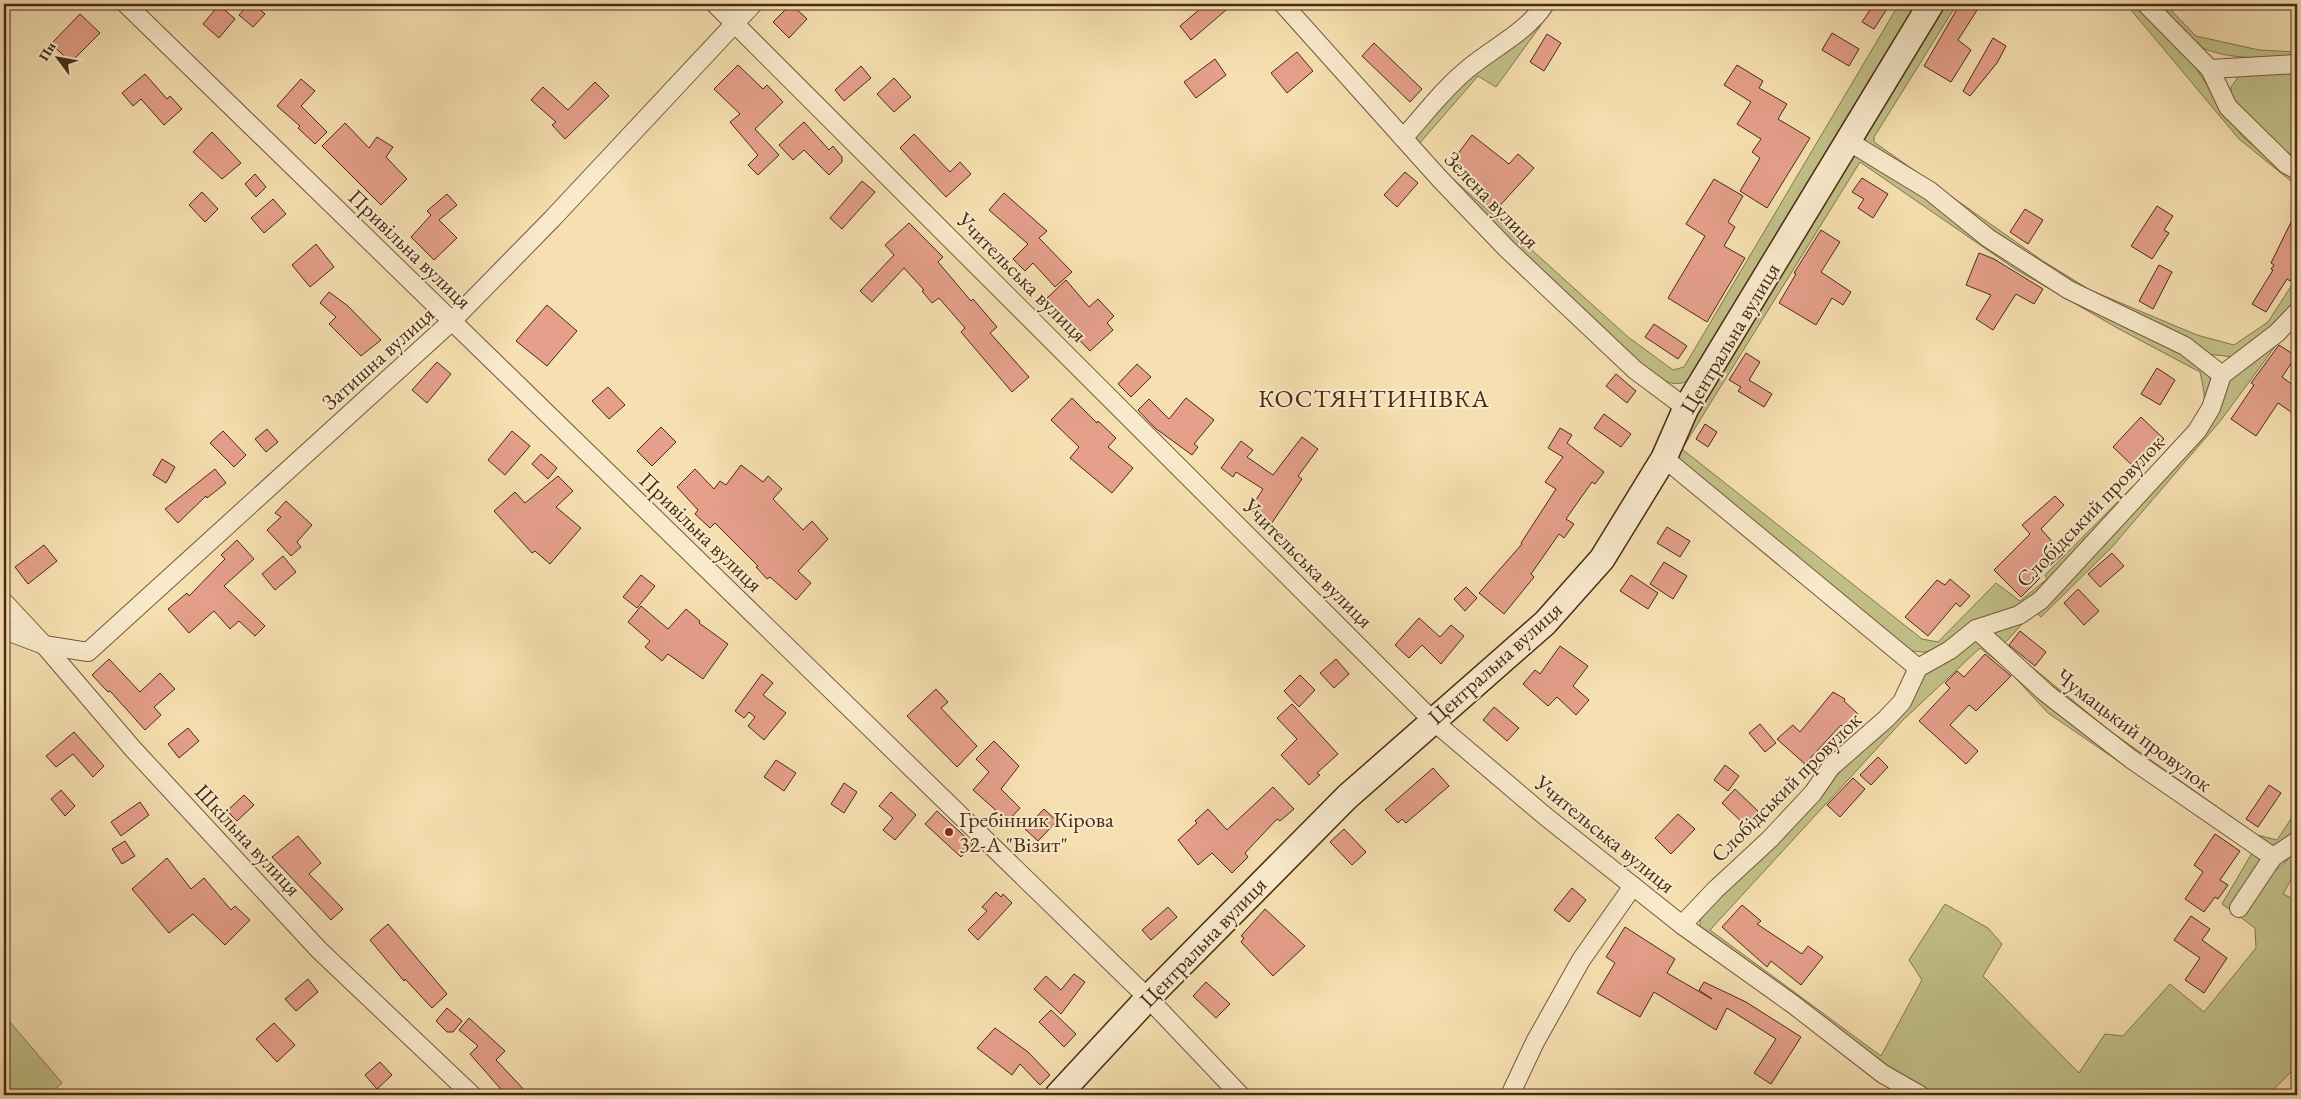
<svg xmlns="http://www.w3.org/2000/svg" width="2301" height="1099" viewBox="0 0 2301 1099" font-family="'EB Garamond',serif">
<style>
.green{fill:#c1c087;stroke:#84764e;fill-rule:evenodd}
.building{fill:#e59f8b;stroke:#482b15}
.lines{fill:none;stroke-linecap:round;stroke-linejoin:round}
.street-casing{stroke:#74583c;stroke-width:20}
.secondary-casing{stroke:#482b15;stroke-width:28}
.street{stroke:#f9eacc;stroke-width:18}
.secondary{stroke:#f9eacc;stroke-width:25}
.poi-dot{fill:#8f2418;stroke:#f9eacc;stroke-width:2}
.labels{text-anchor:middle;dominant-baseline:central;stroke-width:4;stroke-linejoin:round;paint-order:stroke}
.street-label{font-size:22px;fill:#482b15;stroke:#f9eacc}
.poi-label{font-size:22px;fill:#482b15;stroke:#f9eacc;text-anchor:start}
.quarter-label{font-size:25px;letter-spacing:1px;fill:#482b15;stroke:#f9eacc}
</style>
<rect width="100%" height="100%" fill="#f6dfb0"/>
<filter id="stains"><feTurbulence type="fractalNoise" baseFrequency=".004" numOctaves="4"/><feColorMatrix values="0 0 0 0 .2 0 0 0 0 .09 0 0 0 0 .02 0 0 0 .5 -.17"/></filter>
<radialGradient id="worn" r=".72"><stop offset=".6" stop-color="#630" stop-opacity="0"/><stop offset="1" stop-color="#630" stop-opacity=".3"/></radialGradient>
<g class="green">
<path d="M1899 4H1922L1694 378C1679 387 1669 384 1654 376L1494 224 1415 144 1417 131 1457 85 1511 49 1541 25 1496 87 1478 76 1419 144 1450 176 1628 337 1673 370 1684 367Z"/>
<polygon points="1938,4 1957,4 1874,137 1874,142 2043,261 2090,290 2197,335 2234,345 2268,322 2297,277 2297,306 2234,357 2206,354 2092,298 1858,140"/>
<polygon points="2126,4 2137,4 2191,61 2242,136 2262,153 2297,177 2297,186 2239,139"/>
<path d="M2153 4H2165L2196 36 2259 50 2297 52V58C2263 57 2229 61 2198 46Z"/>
<polygon points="2297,67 2297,160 2286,153 2231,98 2231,87 2239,76"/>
<path d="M1856 148 1932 196 1993 244 2076 296 2192 354C2225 380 2212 402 2194 432L2034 601C2013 614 1988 617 1966 628 1952 636 1940 652 1923 652 1906 652 1894 643 1881 634L1676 460 1673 455V449C1729 349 1788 251 1848 153L1852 149ZM1860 162 2015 269 2119 329 2200 372C2207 404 2207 407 2187 432L2045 575 2047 579 2020 601 1996 583 1938 642 1922 639 1682 449Z"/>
<path d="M2297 319V324L2280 340 2221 420 2112 547 2041 617 2034 611 2004 644 2110 731 2257 835 2277 840 2297 810V832C2281 849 2267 848 2248 837L2074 710 2011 656 1989 632 2032 610 2052 594 2199 435 2215 407 2229 378Z"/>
<polygon points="1973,639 1987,644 2262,860 2233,912 2222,904 2252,853 2048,713 2008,670 1980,648 1904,719 1710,930 1881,1056 1922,980 1909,960 1945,904 1988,928 2002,944 1983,976 2079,1073 2105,1034 2123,1036 2170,984 2204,1012 2256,948 2255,928 2239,916 2264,881 2297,851 2297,869 2283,894 2297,901 2297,1066 2268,1095 1919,1095 1700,931 1700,922 1704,907 1769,844 1893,717 1927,671"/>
<polygon points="4,1015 62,1083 49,1095 4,1095"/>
</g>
<g class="building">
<polygon points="249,4 254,4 265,14 253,27 239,15"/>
<polygon points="791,4 807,19 789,38 773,22"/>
<polygon points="1206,4 1233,4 1191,40 1180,26"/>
<polygon points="1874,4 1890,4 1874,29 1862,22"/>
<polygon points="1960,4 1981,4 1958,40 1971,50 1951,82 1924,66"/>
<polygon points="219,5 235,19 219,38 203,24"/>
<polygon points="80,14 100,33 71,62 51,44"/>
<polygon points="1832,33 1859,49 1849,66 1822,50"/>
<polygon points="1547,34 1561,43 1544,71 1530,62"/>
<polygon points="1993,38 2006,46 1997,63 1970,96 1963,91"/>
<polygon points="1374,43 1422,89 1410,102 1362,56"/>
<polygon points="1297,52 1313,71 1287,93 1271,73"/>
<polygon points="1215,59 1226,75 1196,98 1184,82"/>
<polygon points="738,65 763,89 767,85 783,102 755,129 779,155 758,175 748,165 758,155 730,122 740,114 714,89"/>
<polygon points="1737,65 1763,81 1759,88 1787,104 1778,119 1810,138 1767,208 1740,191 1760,158 1752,152 1761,139 1737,124 1751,102 1724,85"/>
<polygon points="861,66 871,78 844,101 835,90"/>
<polygon points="145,74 167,99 170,96 182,109 164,125 141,99 133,106 122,93"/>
<polygon points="894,78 911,97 894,112 877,94"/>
<polygon points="301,79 315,91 301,106 327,132 315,144 298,128 300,126 277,106"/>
<polygon points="595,82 609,96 565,139 552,125 556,122 531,100 543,87 568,110"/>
<polygon points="804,122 829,150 833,146 842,157 842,162 829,175 804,150 793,160 779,145"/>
<polygon points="345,123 369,148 377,137 393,147 386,157 407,179 381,205 322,146"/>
<polygon points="212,132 241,163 222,179 193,152"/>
<polygon points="914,134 950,172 960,162 971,174 946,197 900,148"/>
<polygon points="1472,135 1509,164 1518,154 1534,168 1495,211 1481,199 1488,192 1451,163"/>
<polygon points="1405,172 1418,183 1397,207 1384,195"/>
<polygon points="255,174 266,187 256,197 245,184"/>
<polygon points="1862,178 1888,194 1873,218 1858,208 1864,199 1852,192"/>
<polygon points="1714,179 1743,196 1728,222 1735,227 1724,246 1745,258 1707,322 1668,298 1705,236 1686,224"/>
<polygon points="862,181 875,192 842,229 830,218"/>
<polygon points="202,192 218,209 205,222 189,205"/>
<polygon points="1004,193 1047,231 1039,238 1072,272 1055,287 1033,263 1025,271 1013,259 1028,244 989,210"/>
<polygon points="447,194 457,205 439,220 457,238 434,260 411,237 431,215 427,211"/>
<polygon points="273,199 286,214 264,233 251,218"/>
<polygon points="2157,206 2173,216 2164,230 2169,233 2152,259 2131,246"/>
<polygon points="2025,209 2043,220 2028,244 2010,232"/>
<polygon points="2297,210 2297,271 2290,281 2287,279 2266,312 2252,304 2273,270 2271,269 2274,265 2271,263"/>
<polygon points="909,223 943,257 938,262 971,301 973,299 997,327 990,333 1029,377 1012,392 961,332 965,328 939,298 932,303 922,291 924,290 904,268 872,302 860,291 894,255 885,245"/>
<polygon points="1821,230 1840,242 1821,272 1851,292 1843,305 1832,298 1816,325 1779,303 1796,274 1794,273"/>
<polygon points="316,244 334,267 310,287 292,265"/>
<polygon points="1979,253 1994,259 2043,289 2034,304 2016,294 1993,330 1976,319 1991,295 1966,285"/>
<polygon points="2159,265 2172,272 2153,309 2139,301"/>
<polygon points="1066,280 1089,307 1098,299 1114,316 1107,323 1113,330 1090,351 1066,326 1069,323 1047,298"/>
<polygon points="329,292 348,306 381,340 361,356 329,324 336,317 320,303"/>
<polygon points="547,305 577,331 547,366 516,341"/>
<polygon points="1654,324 1687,346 1678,359 1645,337"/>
<polygon points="2279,345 2296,356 2282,377 2297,388 2297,416 2278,403 2256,436 2231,419 2254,385 2251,383"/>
<polygon points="1746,353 1760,362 1749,380 1772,394 1764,407 1738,391 1741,387 1729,380"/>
<polygon points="437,362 451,374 427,403 412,390"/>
<polygon points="1137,364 1151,377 1131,397 1118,384"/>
<polygon points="2157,368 2175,380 2160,405 2141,394"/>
<polygon points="1616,374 1636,391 1627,403 1606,386"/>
<polygon points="608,387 625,405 609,419 592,401"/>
<polygon points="1072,398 1097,423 1098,421 1116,438 1108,447 1133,468 1112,493 1070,458 1079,447 1051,420"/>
<polygon points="1186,398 1214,420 1194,444 1198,447 1192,455 1155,428 1138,410 1149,399 1169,419"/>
<polygon points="1604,414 1631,434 1621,447 1594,428"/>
<polygon points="2141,417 2164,439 2136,469 2113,447"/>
<polygon points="1705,424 1717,432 1708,447 1696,439"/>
<polygon points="661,427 676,442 652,466 637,451"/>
<polygon points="1560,428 1572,435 1567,443 1604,472 1595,484 1592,482 1566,519 1574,524 1564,538 1559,534 1531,574 1534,577 1504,614 1479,593 1522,544 1521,543 1556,489 1545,482 1563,457 1548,448"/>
<polygon points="267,429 278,442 266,452 255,439"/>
<polygon points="223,431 246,455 234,467 210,443"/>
<polygon points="512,431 530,446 505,475 488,460"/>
<polygon points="1302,437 1318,449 1298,476 1302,479 1271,524 1250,509 1263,489 1236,472 1233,477 1221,468 1241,441 1253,450 1247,457 1273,475"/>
<polygon points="541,454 557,468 548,479 532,464"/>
<polygon points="162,459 175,467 166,483 153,475"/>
<polygon points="741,465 763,482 768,476 782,489 773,499 803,530 812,521 828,539 798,571 811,583 796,600 770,577 767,579 756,567 758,566 715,523 710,528 695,514 698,510 677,487 695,469 714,489 720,481 726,485"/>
<polygon points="215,469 226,483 207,498 206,496 178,523 165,509"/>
<polygon points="558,476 573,491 556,507 581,528 550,564 535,551 532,553 494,511 515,492 525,503"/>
<polygon points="2055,496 2064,505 2041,529 2063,554 2038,576 2040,578 2021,597 1994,570 2030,534 2022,525"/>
<polygon points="286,501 312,525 297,542 301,547 291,556 267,530 281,517 275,513"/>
<polygon points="1667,527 1690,541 1680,557 1657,543"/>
<polygon points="237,540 254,559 224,586 265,626 255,636 239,621 230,629 214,611 189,633 168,609 187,593 189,596 225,559 221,555"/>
<polygon points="44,545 57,561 28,584 15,567"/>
<polygon points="2112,553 2124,566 2100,587 2088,574"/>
<polygon points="283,556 296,572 275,590 262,574"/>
<polygon points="1664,562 1687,576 1673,599 1650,584"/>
<polygon points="641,575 655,586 637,608 623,597"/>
<polygon points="1631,575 1658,593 1648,609 1620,591"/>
<polygon points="1950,579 1970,596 1960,607 1956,603 1928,636 1905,617 1937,580 1945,585"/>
<polygon points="1466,587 1477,598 1465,611 1454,599"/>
<polygon points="2078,589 2099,611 2084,625 2064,603"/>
<polygon points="641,606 668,629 686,609 700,621 699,623 728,644 703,679 668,654 662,661 645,647 650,641 628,622"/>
<polygon points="1419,618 1440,637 1451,625 1464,636 1441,664 1422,645 1409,658 1395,645"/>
<polygon points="2020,631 2046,652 2035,666 2009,645"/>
<polygon points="1560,646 1588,666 1573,686 1589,700 1576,715 1557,697 1548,706 1523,684 1535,670 1540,674"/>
<polygon points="1985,654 2011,676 1976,711 1969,705 1950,725 1978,751 1966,764 1919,721 1950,688 1945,683 1957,671 1964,677"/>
<polygon points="109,659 140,692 160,673 175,689 154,707 161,715 145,730 110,691 108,692 92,675"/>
<polygon points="1336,659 1349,674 1334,688 1320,673"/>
<polygon points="762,674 773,683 763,695 786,713 764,740 748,726 755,717 749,712 744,718 735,711"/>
<polygon points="1300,675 1315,690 1299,707 1284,691"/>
<polygon points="936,689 948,702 941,708 977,746 957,767 907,716"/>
<polygon points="1833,692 1845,699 1844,701 1858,714 1845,729 1841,725 1805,764 1777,739 1793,725 1800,732"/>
<polygon points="1292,704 1338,754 1317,773 1320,775 1309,785 1281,755 1297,739 1277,718"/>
<polygon points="1494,707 1519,728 1507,741 1483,720"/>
<polygon points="1760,724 1776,743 1765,752 1749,733"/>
<polygon points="188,728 199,741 179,758 168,744"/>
<polygon points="74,732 104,766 93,777 73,754 56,767 46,756"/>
<polygon points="994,741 1019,766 1001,789 1020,808 1008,821 973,790 989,772 976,759"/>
<polygon points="1878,757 1888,767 1871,785 1860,775"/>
<polygon points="776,760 796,773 784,791 764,777"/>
<polygon points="1725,765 1739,776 1728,791 1714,780"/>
<polygon points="1433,768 1449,786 1406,823 1402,819 1398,823 1385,810"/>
<polygon points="1853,778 1865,789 1840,817 1827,805"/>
<polygon points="844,783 857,792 844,813 831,804"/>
<polygon points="2269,785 2281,793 2258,827 2246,819"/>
<polygon points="1273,787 1294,809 1280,821 1277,819 1245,853 1248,857 1232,873 1212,853 1198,865 1178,840 1197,823 1195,821 1208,809 1227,830"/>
<polygon points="1735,789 1758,811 1745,825 1722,803"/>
<polygon points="61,790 75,806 65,816 51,799"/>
<polygon points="891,792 916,815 895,840 883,830 893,818 879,806"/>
<polygon points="244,795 254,805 237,821 227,811"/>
<polygon points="140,802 149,815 121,836 111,822"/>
<polygon points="1044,809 1057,821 1038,841 1025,829"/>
<polygon points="937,811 973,844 961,857 925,824"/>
<polygon points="1678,814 1695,829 1671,854 1655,838"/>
<polygon points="1344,829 1366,852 1352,865 1330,842"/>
<polygon points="2215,834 2240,851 2220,880 2228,885 2218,899 2215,897 2204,912 2185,899 2203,872 2194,865"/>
<polygon points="298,836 321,863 309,874 343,909 331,920 272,857"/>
<polygon points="125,841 135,856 122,864 112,849"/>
<polygon points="167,858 191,889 204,878 231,910 235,906 250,920 225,945 193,914 169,933 132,889"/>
<polygon points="1572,888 1586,900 1569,922 1554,910"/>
<polygon points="996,892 1001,897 1003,894 1012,903 978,940 968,930 987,911 982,907"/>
<polygon points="1742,905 1761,921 1757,924 1802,954 1808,946 1823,957 1801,985 1771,961 1767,967 1722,927"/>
<polygon points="1168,907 1177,917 1151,940 1142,930"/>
<polygon points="1265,909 1305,946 1273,976 1241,942 1244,938 1241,936"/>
<polygon points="2191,916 2210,929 2202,940 2227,958 2204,993 2185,980 2200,958 2174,940"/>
<polygon points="388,924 447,994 432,1008 405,979 404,981 370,940"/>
<polygon points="1625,927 1675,959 1667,973 1712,999 1699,990 1704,982 1746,1002 1801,1037 1771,1084 1754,1073 1776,1039 1727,1008 1716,1030 1654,992 1640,1017 1597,993 1615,963 1606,957"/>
<polygon points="1074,974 1085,982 1061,1014 1034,989 1046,976 1061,990"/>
<polygon points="308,979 318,992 296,1011 285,999"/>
<polygon points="1206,982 1230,1004 1216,1018 1193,996"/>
<polygon points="447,1008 462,1021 453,1032 447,1032 436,1021"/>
<polygon points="1051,1010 1076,1034 1064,1047 1039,1022"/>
<polygon points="469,1018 505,1051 496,1060 529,1095 506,1095 470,1054 478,1046 459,1030"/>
<polygon points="274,1023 295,1045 277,1062 256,1039"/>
<polygon points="995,1028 1028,1052 1050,1075 1040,1085 1020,1064 1012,1075 977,1048"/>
<polygon points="380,1062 392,1075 377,1089 365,1075"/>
</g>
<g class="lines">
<g class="street-casing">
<g id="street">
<polyline points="126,4 1148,998 1240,1095"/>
<polyline points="715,4 1432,720 1545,816 1682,925 1794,1005 1883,1074 1920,1095"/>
<polyline points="1283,4 1439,178 1506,248 1635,370 1686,408"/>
<polyline points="2146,4 2210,69 2228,107 2286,164 2297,170"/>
<polyline points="2210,69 2297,64"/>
<path d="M1403 138C1425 114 1444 88 1469 68 1494 47 1527 32 1545 4"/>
<polyline points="1848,141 1930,191 1988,238 2069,290 2185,346 2222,375"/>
<polyline points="1664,458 1918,668"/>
<polyline points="4,602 44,645 133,749 319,950 472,1095"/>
<polyline points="1976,629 2046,693 2131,759 2273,857"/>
<polyline points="4,630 44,645 88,652 452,321 552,219 753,4"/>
<polyline points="2239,908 2273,857 2297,841"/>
<polyline points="1682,925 1715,890 1770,839 1813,793 1831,767 1886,719 1902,702 1918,668 1950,650 1976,629 2019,615 2041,600 2197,431 2211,408 2222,375 2277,333 2297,312"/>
<polyline points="1510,1095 1535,1042 1581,960 1633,886"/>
</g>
</g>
<g class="secondary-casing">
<polyline id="secondary" points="1058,1095 1148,998 1347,797 1545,623 1602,559 1664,458 1686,408 1931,4"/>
</g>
<use href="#street" class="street"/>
<use href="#secondary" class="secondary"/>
</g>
<circle class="poi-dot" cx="949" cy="832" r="5"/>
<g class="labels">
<g class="street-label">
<text transform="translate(1492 200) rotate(46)">Зелена вулиця</text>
<text transform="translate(410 249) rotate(44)">Привільна вулиця</text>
<text transform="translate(1022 277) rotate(45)">Учительська вулиця</text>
<text transform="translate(1730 338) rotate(-59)">Центральна вулиця</text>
<text transform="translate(378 358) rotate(-42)">Затишна вулиця</text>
<text transform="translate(2090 511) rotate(-46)">Слобідський провулок</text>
<text transform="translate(701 532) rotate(44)">Привільна вулиця</text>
<text transform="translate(1308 563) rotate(45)">Учительська вулиця</text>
<text transform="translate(1495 663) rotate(-42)">Центральна вулиця</text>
<text transform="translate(2134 730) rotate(37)">Чумацький провулок</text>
<text transform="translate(1786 787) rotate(-45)">Слобідський провулок</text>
<text transform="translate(1605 834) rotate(39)">Учительська вулиця</text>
<text transform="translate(248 840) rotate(47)">Шкільна вулиця</text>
<text transform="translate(1203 942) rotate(-46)">Центральна вулиця</text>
</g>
<g class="poi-label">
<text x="959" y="819">Гребінник Кірова<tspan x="959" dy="25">32-А "Візит"</tspan></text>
</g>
<g class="quarter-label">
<text x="1374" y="398">КОСТЯНТИНІВКА</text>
</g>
</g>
<rect width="2301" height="1099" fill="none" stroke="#f6dfb0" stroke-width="20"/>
<rect x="5" y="5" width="2291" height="1089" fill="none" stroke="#482b15" stroke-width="2.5"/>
<rect x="10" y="10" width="2281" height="1079" fill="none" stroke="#482b15"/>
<g transform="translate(58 58) rotate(302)" stroke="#f9eacc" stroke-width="4" paint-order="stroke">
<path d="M0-4L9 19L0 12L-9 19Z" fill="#482b15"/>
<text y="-8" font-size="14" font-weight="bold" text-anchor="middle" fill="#482b15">Пн</text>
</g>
<rect width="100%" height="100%" filter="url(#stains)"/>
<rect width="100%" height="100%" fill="url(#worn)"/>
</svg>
